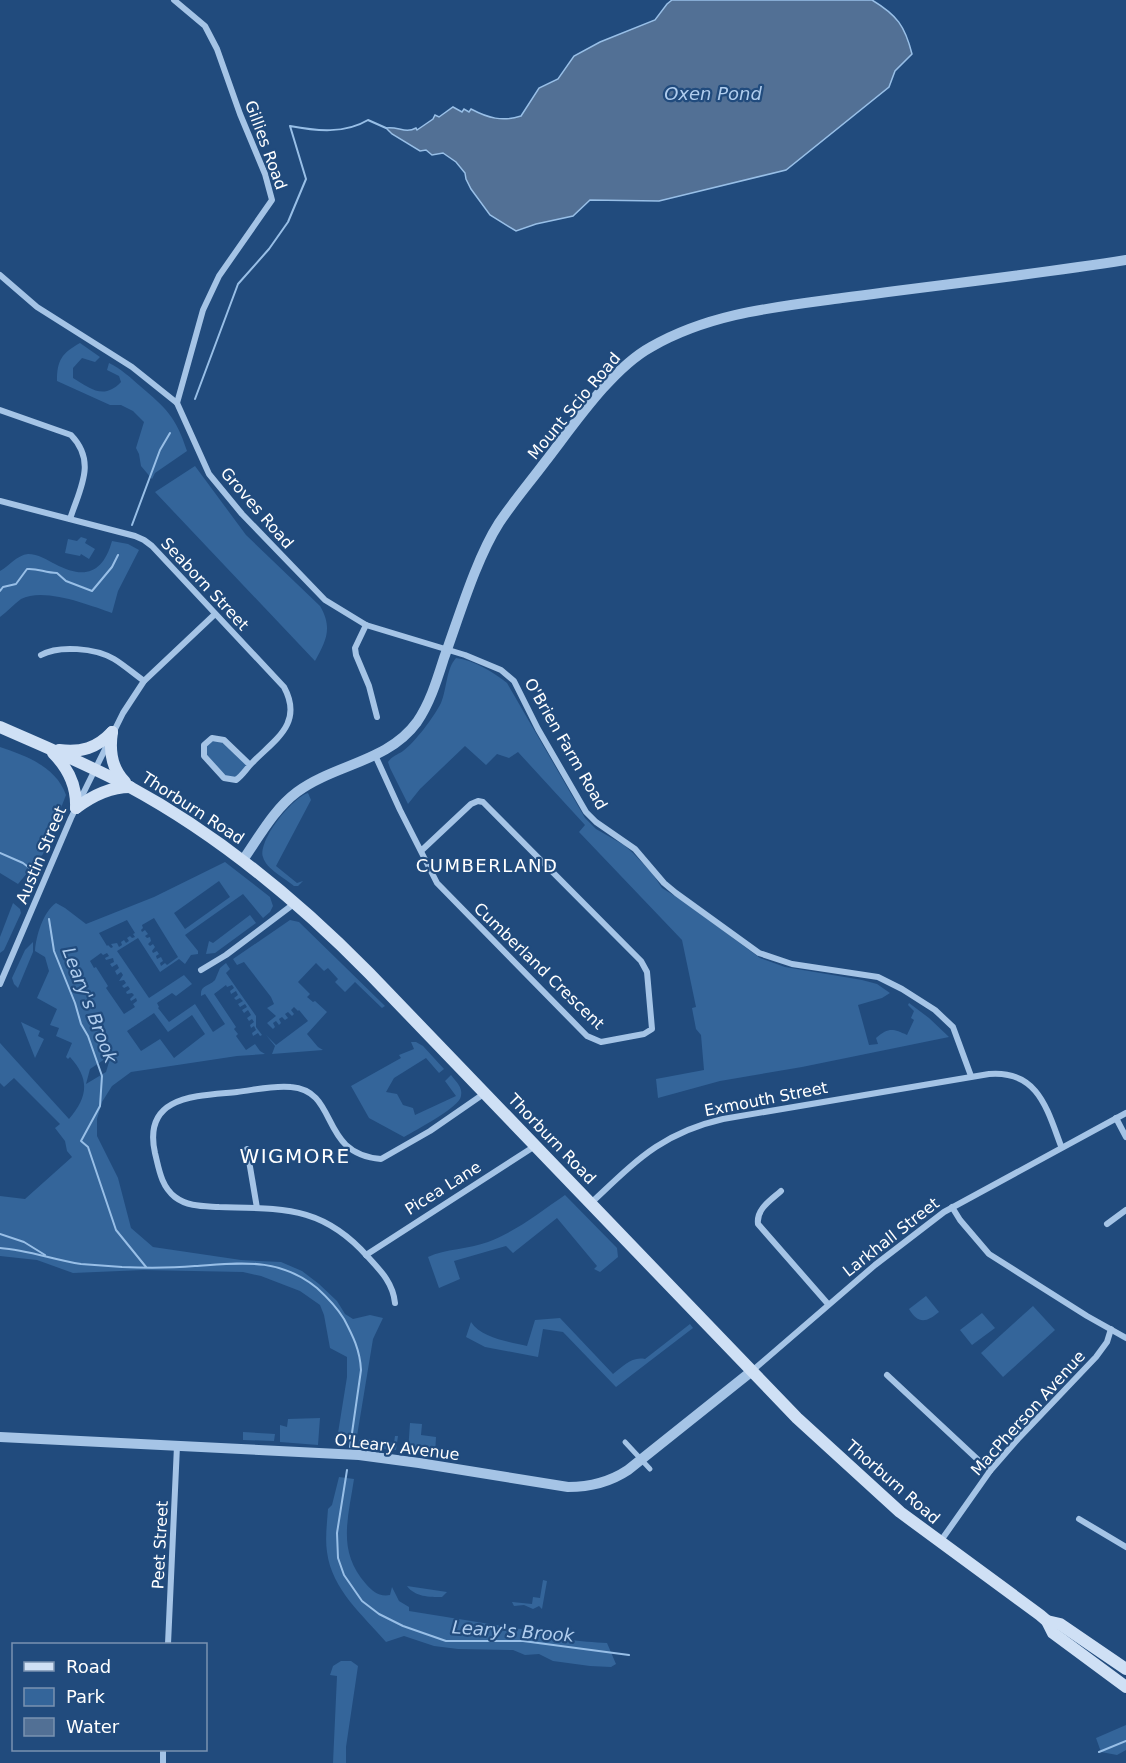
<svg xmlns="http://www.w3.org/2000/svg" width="1126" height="1763" viewBox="0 0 1126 1763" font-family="'DejaVu Sans',sans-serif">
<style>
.green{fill:#34659a;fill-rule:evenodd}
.water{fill:#527095;stroke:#98bfe7;stroke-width:1.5}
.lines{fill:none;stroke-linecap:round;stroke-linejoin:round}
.stream{stroke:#98bfe7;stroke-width:2}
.pedestrian{stroke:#a5c4e6;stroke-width:5}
.minor{stroke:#a5c4e6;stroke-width:6}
.tertiary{stroke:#a5c4e6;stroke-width:10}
.secondary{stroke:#cfe0f5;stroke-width:12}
.labels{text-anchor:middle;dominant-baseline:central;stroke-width:4.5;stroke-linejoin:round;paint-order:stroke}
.street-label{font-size:16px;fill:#fff;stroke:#214b7d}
.water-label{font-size:18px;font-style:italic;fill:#b0cdee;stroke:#214b7d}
.neighbourhood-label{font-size:18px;letter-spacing:1.5px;fill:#fff;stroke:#214b7d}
.quarter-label{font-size:20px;letter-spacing:1.5px;fill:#fff;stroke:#214b7d}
</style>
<rect width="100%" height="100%" fill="#214b7d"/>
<g class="green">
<path d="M80 343 100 357 95 362 82 358 73 368V378C91 389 104 400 121 382L119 376 107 370 109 363C121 369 130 377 140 386 166 408 176 417 187 451L155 473 152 479 141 466 139 454 136 448 144 422 133 411 121 405H110L57 381C57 360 62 353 80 343Z"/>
<path d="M195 466 246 535 320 606C333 628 326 641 315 661L155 492Z"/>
<polygon points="81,537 87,539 85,543 95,549 89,559 81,554 80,556 65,553 68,539 77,541"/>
<path d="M112 541 128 544 139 550 118 591 112 613C89 605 44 587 21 599 14 604 7 612 0 617V571C9 566 17 555 28 554 38 554 47 560 55 564 85 580 103 573 112 541Z"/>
<path d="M456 658C474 660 493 672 507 683L585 818 596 829 624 845 633 853 652 873 662 888 683 901 760 958 785 967 862 980 877 984 890 993 882 998 858 1005 869 1045 878 1044 876 1038C889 1027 893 1029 907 1035L914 1020 911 1018 914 1011 908 1005 909 1003 929 1018 949 1037 802 1067 720 1081 658 1098 656 1079 704 1070 701 1035 696 1029 692 1008 696 1007 682 940 579 832 585 825 518 752 509 758 497 754 486 765 465 746 420 789 408 804 390 768 388 762C392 756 397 755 403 751 416 741 433 718 441 703 447 689 446 669 456 658Z"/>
<polygon points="219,738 250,765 246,771 229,781 204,756 204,745"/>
<path d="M0 747C27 756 56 767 66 795L43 854 18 884 0 873Z"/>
<path d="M308 793 311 800 276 866 297 883 303 881 298 886H294C285 878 266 869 263 857 258 840 292 798 308 793Z"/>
<path d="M225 862 270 897 273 906 270 912 263 918 243 894 185 935 198 951V954L191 955 185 964 179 959 160 972 138 938 117 951 149 998 184 975 192 984 176 996 172 993 157 1003 159 1007 158 1008 169 1022 195 1004 213 1032 225 1024 205 994 201 996C200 985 208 987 215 980L220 968 226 963 230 969 226 973 256 1016V1027L262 1035 260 1036 258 1033 253 1036 252 1033 256 1030 254 1026 251 1028 250 1025 254 1022 252 1019 249 1021 247 1018 251 1015 248 1010 244 1013 242 1010 247 1007 245 1004 240 1007 238 1004 243 1001 240 998 236 1000 234 998 238 995 236 991 231 994 230 991 234 988 232 985 227 987 226 985 214 994 236 1027 234 1029 238 1034 236 1036 246 1050 255 1044 260 1051 265 1054 237 1056 131 1072 112 1086 102 1102 97 1119V1136L118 1178 131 1228 153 1247 241 1260 281 1262 302 1271 319 1284 337 1301 345 1314 353 1319 370 1315 383 1318 373 1339 356 1442 338 1433 347 1377V1357L330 1348 324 1315 320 1305 300 1291 261 1276 243 1272 143 1270 73 1273 37 1260 0 1256V1196L25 1199 72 1157 67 1151 65 1141 55 1128 60 1124 14 1078 4 1087 0 1083V1043L69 1119C88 1097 90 1079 70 1057L68 1059 66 1057 72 1043 56 1036 59 1028 50 1025 57 1009 37 998 49 971 45 957 35 951C36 936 43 912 56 903L65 908 86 924 154 897ZM219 881 230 897 185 929 174 913ZM154 918 178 957 167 965 165 963 161 966 160 963 163 961 161 957 157 959 156 956 159 954 157 951 153 953 152 951 155 947 153 944 150 946 148 944 151 941 150 937 147 938 145 936 148 934 145 930 142 932 141 930 143 928 142 925ZM127 920 135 933 133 934 135 937 132 938 130 936 127 938 129 941 126 943 124 940 121 942 122 945 119 947 117 943 111 944 113 947 111 948 108 945 107 946 99 933ZM101 953 103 955 107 953 109 956 105 958 106 960 113 958 114 962 110 964 112 967 117 964 119 968 115 971 117 975 121 972 123 975 119 981 124 980 126 983 122 986 124 988 128 986 130 989 126 992 127 994 132 993 134 995 130 999 131 1001 136 998 137 1001 133 1004 135 1007 124 1014 106 988 108 986 96 967 94 968 90 961ZM154 1013 168 1032 192 1015 205 1034 174 1058 160 1039 141 1051 127 1031ZM111 1055 106 1072 86 1084 90 1069Z"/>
<polygon points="13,903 20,909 21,913 4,950 0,953 0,937"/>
<polygon points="250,915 256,923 215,953 206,954 209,941 213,943"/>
<polygon points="290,920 299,922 385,1006 382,1008 355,982 345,992 335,982 338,979 328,968 324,971 316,963 298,982 310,994 307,997 313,1002 315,1001 327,1012 307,1034 318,1047 323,1050 272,1054 275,1046 266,1035 276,1045 308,1021 299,1010 298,1011 294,1007 291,1010 294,1014 292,1016 288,1012 285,1014 288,1018 285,1020 282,1017 279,1019 281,1023 279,1025 276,1021 273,1023 275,1027 273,1029 267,1023 276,1016 267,1008 274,1004 271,997 244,962 237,965 233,959"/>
<polygon points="33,942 33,952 18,988 14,984 12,978 25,950"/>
<polygon points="21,1022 40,1031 38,1036 44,1039 35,1058"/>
<path d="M411 1042H416L423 1046 444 1069 439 1073 426 1058 394 1078 386 1092 397 1094 403 1105 413 1108 415 1115 456 1096 445 1081 451 1075C456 1082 463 1087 461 1096 460 1107 416 1130 404 1137L369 1118 351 1086 401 1058 399 1055 414 1049Z"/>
<path d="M565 1195 617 1248 618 1257 600 1272 594 1269 597 1266 557 1218 513 1253 506 1246 454 1261 460 1279 439 1288 428 1257C445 1249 469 1249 488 1242 517 1231 540 1212 565 1195Z"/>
<path d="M926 1296 939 1312C926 1323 918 1324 909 1309Z"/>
<polygon points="1033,1306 1055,1330 1003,1377 981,1353"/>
<polygon points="982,1313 995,1328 972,1345 960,1330"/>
<path d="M560 1318 613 1374C622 1367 632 1356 645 1359L690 1324 693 1328 616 1387 563 1332 543 1329 538 1357 485 1347 466 1337 471 1322C481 1338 510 1342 527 1346L535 1320Z"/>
<polygon points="320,1418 318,1445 280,1442 280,1425 287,1427 288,1419"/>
<polygon points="410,1423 422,1424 421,1435 436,1437 435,1456 408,1452"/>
<polygon points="243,1432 275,1434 274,1441 243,1440"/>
<polygon points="395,1436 398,1436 396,1450 358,1447 359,1440 363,1438 394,1443"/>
<path d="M339 1477 354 1479C348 1519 337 1551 366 1584 372 1591 379 1597 390 1595L392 1587 399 1601 409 1607V1611L527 1630C541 1622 555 1636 568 1639 580 1642 594 1642 607 1643L616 1664 611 1667 590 1666 553 1661 539 1654 525 1655 513 1650 458 1649 434 1646 404 1636 386 1642C363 1615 332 1590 327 1552 325 1539 327 1523 328 1509L332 1505Z"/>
<polygon points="543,1580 547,1581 542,1609 539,1606 533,1609 524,1605 514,1606 512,1602 532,1604 533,1597 540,1598"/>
<path d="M407 1586 447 1592 442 1597C429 1597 415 1597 407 1586Z"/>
<polygon points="341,1661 351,1661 358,1666 346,1747 346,1763 333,1763 337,1676 330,1675 333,1666"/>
<polygon points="1126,1725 1126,1750 1117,1755 1101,1752 1096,1738"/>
</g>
<path class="water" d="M672 0H872C897 15 905 26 912 54L895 71 889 87 786 170 659 201 590 200 573 216 536 224 516 231 490 215 471 189 466 179 465 173 456 162 443 153 432 155 426 150 420 151 392 134 386 128C398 126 405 134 416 128L417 130 433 119 435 115 439 117 453 107 462 112 464 109 469 112 471 109C488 118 502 122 521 116L539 88 558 79 574 56 600 42 655 20 667 4Z"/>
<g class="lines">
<g class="stream">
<path d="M195 399 238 284 269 249 288 222 306 179 290 126C316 131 345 134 368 120L386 128"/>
<polyline points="132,525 160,450 170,433"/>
<path d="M0 591 3 587 16 584 27 569C38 568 45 573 57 573L66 581 92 591 112 567 118 555"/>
<polyline points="0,853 23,863 32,870"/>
<polyline points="49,919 54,951 75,1003 81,1024 88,1036 102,1076 100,1106 81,1141 88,1147 116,1230 146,1267"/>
<polyline points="0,1234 24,1242 45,1255"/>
<path d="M0 1248C28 1250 54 1260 81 1264 94 1265 108 1266 122 1267 146 1268 171 1268 195 1266 241 1263 279 1257 317 1288 328 1298 336 1306 344 1319 353 1336 360 1350 361 1370L350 1447"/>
<polyline points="347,1470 337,1533 338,1558 344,1575 362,1601 379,1614 403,1626 446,1641 523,1641 629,1655"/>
<polyline points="1099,1752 1126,1741"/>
</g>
<polyline class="pedestrian" points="625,1442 650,1469"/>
<g class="minor">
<polyline points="174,0 205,26 217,49 240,114 265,174 272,200 219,276 203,310 177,403"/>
<polyline points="0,275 37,307 132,367 177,403 209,474 242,514 325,600 366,625 465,655 501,670 514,681 538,729 586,812 596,822 635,849 664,883 676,893 759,953 792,964 878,977 902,989 935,1010 953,1027 971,1076"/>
<path d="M0 410 71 435C97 462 80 488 70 519"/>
<path d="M0 501 135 536 144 540 152 546 284 687C304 724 274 740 252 763 246 769 243 775 236 780L224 778 204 756V745L212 738 224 740 250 765"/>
<polyline points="366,625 355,648 356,655 369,686 377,717"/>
<path d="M41 655C59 645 95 648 114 659 124 665 134 674 144 681"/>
<polyline points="375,755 400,810 437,883 587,1036 601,1042 644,1034 652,1029 647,972 641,961 483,802 478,801 471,804 421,851"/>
<polyline points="201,970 226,955 295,903"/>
<polyline points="0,984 71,818 123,713 144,681 215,614"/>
<polyline points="1116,1118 1126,1137"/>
<polyline points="247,1149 257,1208"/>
<path d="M781 1191C771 1200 756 1209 758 1224L828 1304"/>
<path d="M591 1203C635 1162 661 1133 723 1119L989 1074C1038 1070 1047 1109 1061 1146"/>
<polyline points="952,1207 960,1220 989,1254 1087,1316 1126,1338"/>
<polyline points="1107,1224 1126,1210"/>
<polyline points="366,1255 535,1146"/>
<path d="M395 1303C393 1283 381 1271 368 1257 322 1205 282 1209 219 1207 204 1206 188 1207 175 1197 161 1186 159 1169 155 1153 142 1095 197 1096 237 1092 254 1090 274 1085 291 1087 340 1091 318 1154 381 1159L430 1131 485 1093"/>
<polyline points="752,1371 875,1265 944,1212 1126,1113"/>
<polyline points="887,1375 990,1471"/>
<polyline points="1079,1519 1126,1547"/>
<polyline points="940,1542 990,1471 1018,1439 1096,1357 1107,1342 1111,1329"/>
<polyline points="168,1644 177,1446"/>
<polyline points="163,1763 163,1750"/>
</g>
<g class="tertiary">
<path d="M243 860C259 837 274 809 297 792 335 764 388 762 417 722 430 703 437 680 444 658 459 617 476 559 499 523 513 502 530 482 545 462 573 426 611 369 651 347 710 313 776 307 842 298 937 285 1032 275 1126 260"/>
<path d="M0 1437 359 1455 419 1463 568 1487C590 1487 610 1482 628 1470L752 1371"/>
</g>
<g class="secondary">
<path d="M0 727C43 746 87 764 128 786 219 835 297 900 369 973L797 1418 900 1512 1040 1615 1047 1621 1053 1633 1126 1687"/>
<path d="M112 732C109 751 111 768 125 782"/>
<path d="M59 750C81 753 97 748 112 732"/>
<path d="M53 753C69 769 77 786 76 808"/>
<path d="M76 808C92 796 110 787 130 787"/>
<polyline points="1047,1621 1060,1624 1126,1669"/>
</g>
</g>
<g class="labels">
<g class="street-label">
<text transform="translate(266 145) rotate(70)">Gillies Road</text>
<text transform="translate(574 406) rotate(-50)">Mount Scio Road</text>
<text transform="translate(257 508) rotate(49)">Groves Road</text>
<text transform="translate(205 584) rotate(47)">Seaborn Street</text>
<text transform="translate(566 744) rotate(60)">O'Brien Farm Road</text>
<text transform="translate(193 808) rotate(33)">Thorburn Road</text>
<text transform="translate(41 855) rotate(-67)">Austin Street</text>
<text transform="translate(539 966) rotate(44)">Cumberland Crescent</text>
<text transform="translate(766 1099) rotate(-11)">Exmouth Street</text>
<text transform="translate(552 1139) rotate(46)">Thorburn Road</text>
<text transform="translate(443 1188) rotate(-32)">Picea Lane</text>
<text transform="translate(891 1237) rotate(-38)">Larkhall Street</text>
<text transform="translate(1028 1413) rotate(-48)">MacPherson Avenue</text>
<text transform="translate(397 1447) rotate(7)">O'Leary Avenue</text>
<text transform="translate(893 1482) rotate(41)">Thorburn Road</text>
<text transform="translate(160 1545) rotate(-87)">Peet Street</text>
</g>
<g class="water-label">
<text x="713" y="93">Oxen Pond</text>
<text transform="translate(90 1005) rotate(69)">Leary's Brook</text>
<text transform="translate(513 1631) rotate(4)">Leary's Brook</text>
</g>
<g class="neighbourhood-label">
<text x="487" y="865">CUMBERLAND</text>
</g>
<g class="quarter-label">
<text x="295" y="1156">WIGMORE</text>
</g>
</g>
<rect x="12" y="1643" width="195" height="108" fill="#214b7d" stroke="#7a93b1" stroke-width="1.5"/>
<rect x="24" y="1662" width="30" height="9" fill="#cfe0f5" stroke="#7a93b1" stroke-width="1.5"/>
<text x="66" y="1673" font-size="18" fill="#ffffff">Road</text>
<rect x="24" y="1688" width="30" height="18" fill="#34659a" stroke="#7a93b1" stroke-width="1.5"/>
<text x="66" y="1703" font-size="18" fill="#ffffff">Park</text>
<rect x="24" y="1718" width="30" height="18" fill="#527095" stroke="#7a93b1" stroke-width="1.5"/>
<text x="66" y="1733" font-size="18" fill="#ffffff">Water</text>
</svg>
